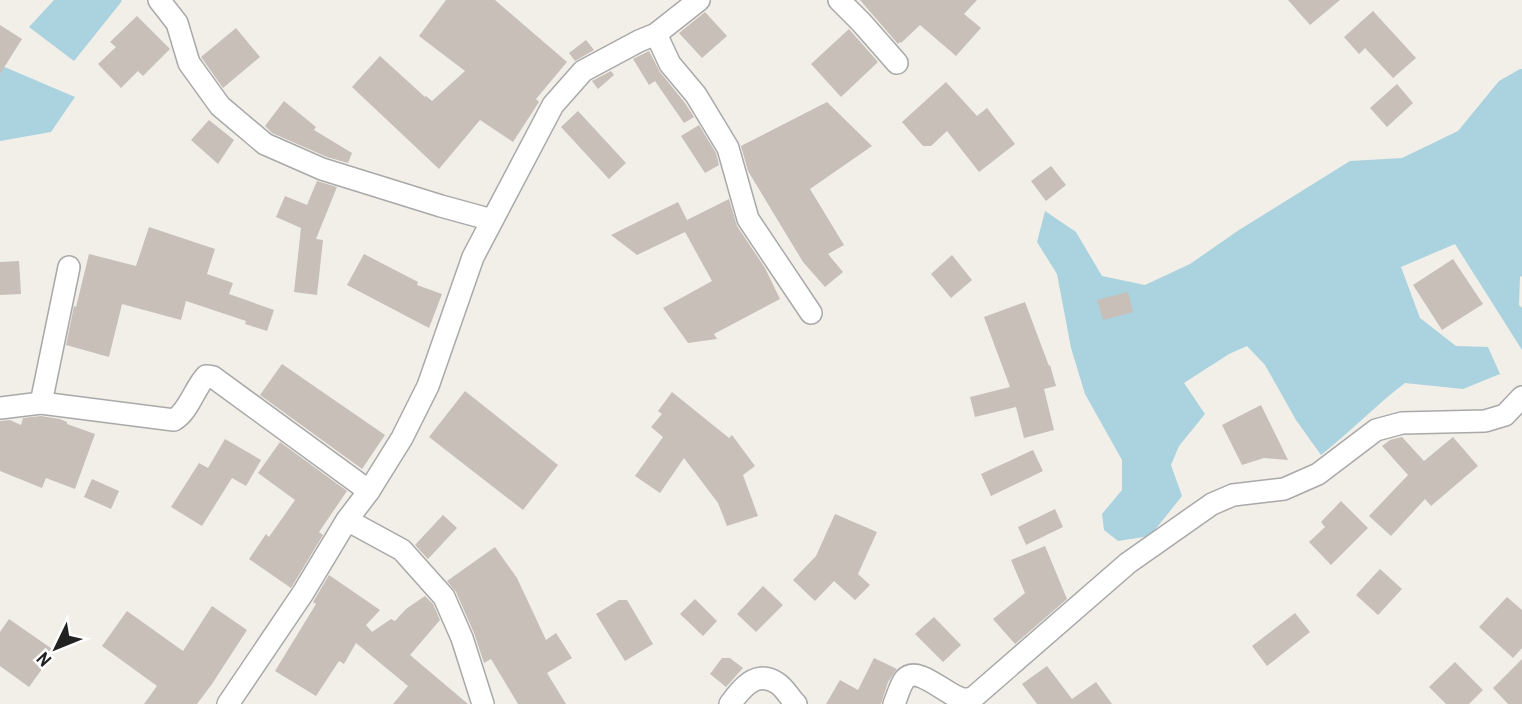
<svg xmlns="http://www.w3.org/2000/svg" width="1522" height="704" viewBox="0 0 1522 704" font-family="'Archivo Narrow',sans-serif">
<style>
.water{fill:#aad3df}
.building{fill:#c7bfb8}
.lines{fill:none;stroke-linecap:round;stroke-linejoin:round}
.minor-casing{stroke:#a9a9a9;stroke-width:24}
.minor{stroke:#fff;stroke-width:21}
</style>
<rect width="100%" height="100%" fill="#f2efe9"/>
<g class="water">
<polygon points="54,0 121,0 122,1 74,61 29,27"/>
<polygon points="0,65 75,97 51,132 0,141"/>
<path d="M1520 69H1522V276L1520 277 1519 305 1522 308V350L1455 244 1401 267 1420 318 1456 346 1488 347 1500 374 1463 389 1405 383C1376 405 1350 432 1321 455L1296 420 1265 365 1247 346 1229 354 1184 383 1205 414 1179 446 1171 465 1182 496 1150 536 1118 541 1104 530 1102 514 1122 490V460L1085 394 1071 348 1057 274 1037 242 1045 211 1076 232 1102 276 1145 285 1190 264 1239 230 1350 161 1402 158 1458 131 1499 81Z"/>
</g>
<g class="building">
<polygon points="446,0 495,0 567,62 536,99 539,102 513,142 480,120 439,169 352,87 380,56 425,97 426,96 432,101 465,71 419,36"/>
<polygon points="860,0 977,0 964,14 981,28 956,56 920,25 901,43 900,42 898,44"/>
<polygon points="1288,0 1340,0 1310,25"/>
<polygon points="1373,11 1416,58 1393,78 1365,48 1359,54 1344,37"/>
<polygon points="705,12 727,36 702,58 679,33"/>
<polygon points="137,16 170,49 143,76 138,71 121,88 98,64 116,47 110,42"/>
<polygon points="0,25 22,39 0,74"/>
<polygon points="236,28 260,57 223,88 201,57"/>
<polygon points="849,29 878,62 841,97 811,64"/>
<polygon points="586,40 594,50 575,61 569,53"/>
<polygon points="649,51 660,72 685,103 694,117 684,123 655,81 649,85 633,59"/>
<polygon points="611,71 614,75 598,89 592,81"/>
<polygon points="946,82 977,116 987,108 1015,144 979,172 947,131 931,146 923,146 902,122"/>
<polygon points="1397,84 1413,103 1387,127 1370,108"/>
<polygon points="284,101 316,127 314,130 352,153 348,163 327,157 272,133 265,126"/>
<polygon points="827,102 872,146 810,189 844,245 828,254 843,272 825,287 803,262 748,171 741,146"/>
<polygon points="578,111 626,163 609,179 561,127"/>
<polygon points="209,120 234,140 218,164 191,140"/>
<polygon points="699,125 716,153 719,165 705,173 681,136"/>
<polygon points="1051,166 1066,185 1046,201 1031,181"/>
<polygon points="317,181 337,187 316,239 323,240 317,295 294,292 301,228 276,217 285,196 307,205"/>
<polygon points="729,199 737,226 765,268 780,299 714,334 717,339 688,343 663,308 712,281 685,232 637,255 611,235 678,202 687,220"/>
<polygon points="149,227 215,249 207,274 233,283 229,294 274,310 267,331 245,324 246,321 186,301 181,320 122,304 109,357 66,345 74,306 76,307 89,254 136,266"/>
<polygon points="364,254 418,282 417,285 442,294 429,328 347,285"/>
<polygon points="952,255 972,280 951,298 931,274"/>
<polygon points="1453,259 1483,304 1442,330 1413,285"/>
<polygon points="19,261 21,294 0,295 0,262"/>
<polygon points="1128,292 1133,312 1103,320 1097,300"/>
<polygon points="1025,302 1049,366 1050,365 1056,386 1044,389 1054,430 1024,438 1016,407 975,417 970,397 1010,387 984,317"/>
<polygon points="282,364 385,435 362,469 260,395"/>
<polygon points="465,391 558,465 523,510 429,437"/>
<polygon points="672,392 729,438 732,435 755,466 743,475 758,516 727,526 718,503 684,458 660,493 635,476 663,437 651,427 662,414 658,411"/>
<polygon points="1261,405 1288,460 1264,458 1242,465 1222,425"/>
<polygon points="41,416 60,419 67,422 67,424 95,434 75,489 46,478 42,488 0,471 0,421 10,420 21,425 23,418"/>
<polygon points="1402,437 1424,461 1453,437 1478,466 1431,506 1425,499 1391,536 1369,516 1408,475 1382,446 1390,440"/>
<polygon points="225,439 261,460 246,486 232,478 202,526 171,507 199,463 208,468"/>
<polygon points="280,442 347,491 319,532 323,535 291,588 249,559 266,534 269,537 295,500 258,473"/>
<polygon points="1033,450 1043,471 991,496 981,474"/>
<polygon points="92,479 119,491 111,509 84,497"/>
<polygon points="1341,501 1368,528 1331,565 1309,542 1325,527 1321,522"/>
<polygon points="1055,509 1063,527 1026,545 1018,527"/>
<polygon points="835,514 877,532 858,574 870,585 855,600 834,581 815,601 793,580 816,556"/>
<polygon points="443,515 457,528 428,559 415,545"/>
<polygon points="1045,546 1067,599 1015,644 993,619 1025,593 1011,560"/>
<polygon points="495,547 517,578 546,640 556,633 572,658 547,673 566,704 518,704 491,659 484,663 474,633 456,592 447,581"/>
<polygon points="1380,569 1402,589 1378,615 1356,595"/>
<polygon points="329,575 380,610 366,625 372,632 391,619 395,621 406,609 425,596 433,604 440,620 410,655 468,704 393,704 408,686 356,643 344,664 339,661 316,696 275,671 316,604 313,602"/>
<polygon points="763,586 783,605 756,632 737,614"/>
<polygon points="1507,597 1522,610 1522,648 1513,658 1479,627"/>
<polygon points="695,599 717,621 703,636 680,614"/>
<polygon points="619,600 627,600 653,644 625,661 596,614"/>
<polygon points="212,606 247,630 212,684 197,704 144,704 157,686 102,646 127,611 183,651"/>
<polygon points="1295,613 1310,632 1267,666 1252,646"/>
<polygon points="934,617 961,645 943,662 915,634"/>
<polygon points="9,619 55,651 29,687 0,666 0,632"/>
<polygon points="722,658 730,658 743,668 726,687 710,674"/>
<polygon points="874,658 897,669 888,682 881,704 826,704 840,680 858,690"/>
<polygon points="1522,659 1522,704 1508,704 1493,688"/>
<polygon points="1455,662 1483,690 1469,704 1446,704 1429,687"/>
<polygon points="1047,666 1072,699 1096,682 1112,704 1037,704 1022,684"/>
</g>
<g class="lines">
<g class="minor-casing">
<g id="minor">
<polyline points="159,0 177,23 189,63 220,106 265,144 322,169 441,206 492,220"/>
<polyline points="839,0 861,22 897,63"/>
<polyline points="656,34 670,64 696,95 728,148 748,219 811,313"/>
<polyline points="41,403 69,267"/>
<path d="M0 408 41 403 174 420C189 411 194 389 206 376L213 377 369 491"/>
<polyline points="347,520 402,550 444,597 462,638 483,704"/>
<polyline points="228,704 303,593 347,520 369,491 402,438 428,386 473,257 553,105 583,71 639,41 656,34 699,0"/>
<path d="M730 704C741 689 756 669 777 683 784 687 790 698 796 704"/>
<path d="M894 704C897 697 900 685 905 679 918 664 949 698 964 699 966 700 972 698 974 697L1128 563 1212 504 1233 495 1284 489 1318 474 1376 430 1402 423 1485 421 1505 415 1522 397"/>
</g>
</g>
<use href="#minor" class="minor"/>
</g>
<g transform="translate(56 648) rotate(227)" stroke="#ffffff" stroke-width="5" paint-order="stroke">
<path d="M0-5L12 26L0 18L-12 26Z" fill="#222222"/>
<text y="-10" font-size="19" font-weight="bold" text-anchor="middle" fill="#222222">N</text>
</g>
</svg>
